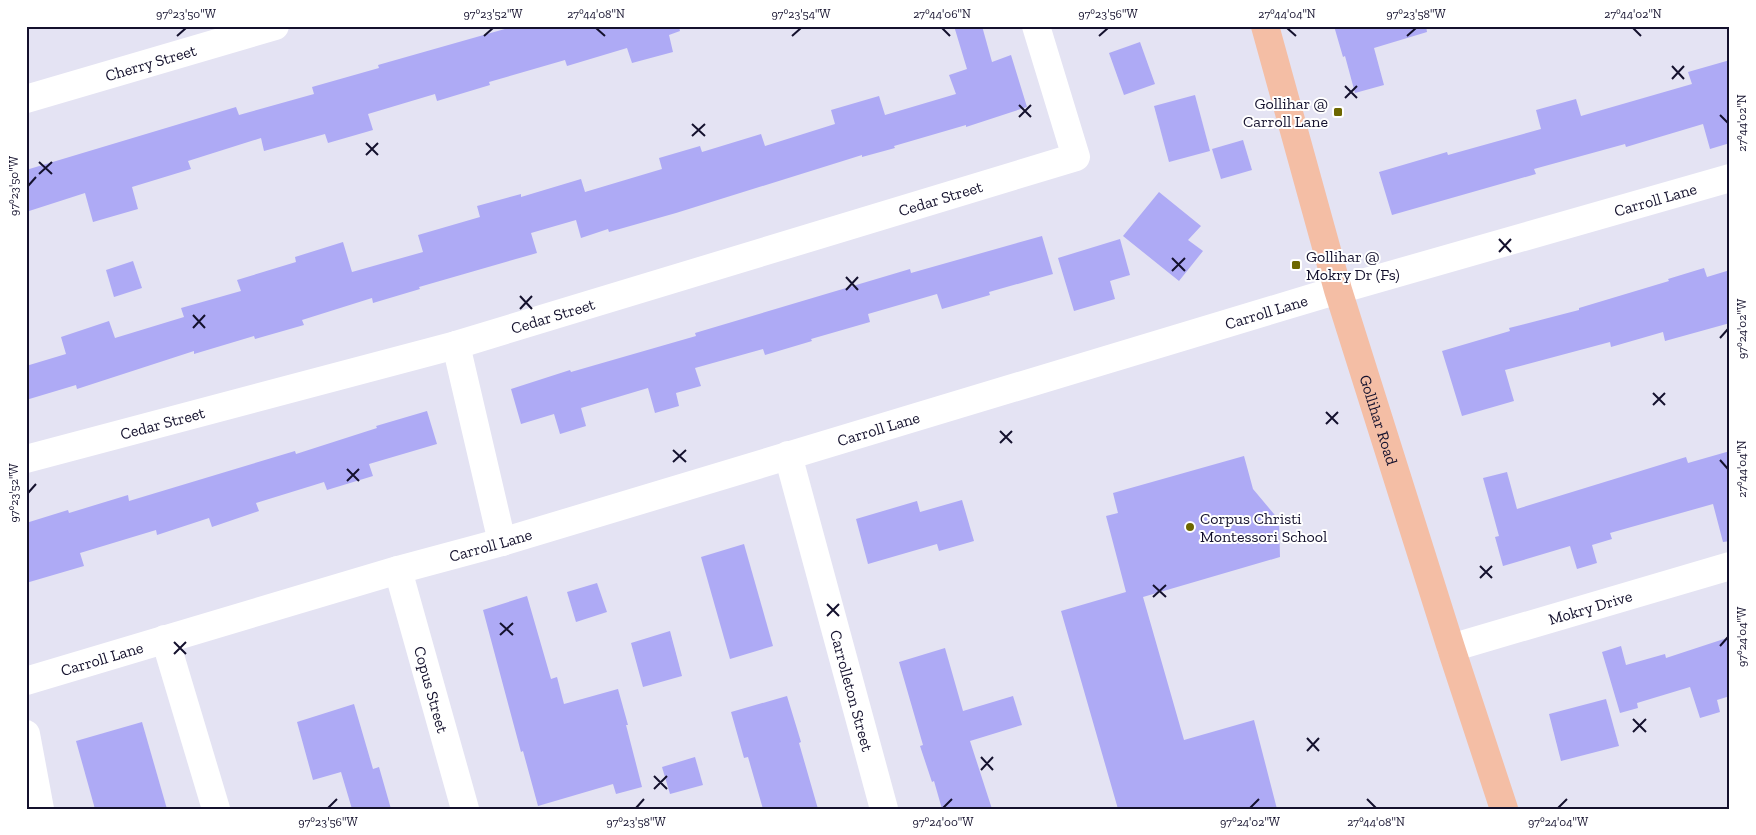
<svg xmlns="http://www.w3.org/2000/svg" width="1756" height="835" viewBox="0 0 1756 835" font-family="'Zilla Slab',serif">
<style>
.building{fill:#aeaaf5}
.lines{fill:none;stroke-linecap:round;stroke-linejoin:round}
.minor{stroke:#fff;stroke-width:28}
.major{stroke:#f4bea5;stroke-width:28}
.ticks{fill:none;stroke:#14112d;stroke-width:2}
.poi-dot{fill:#6d6700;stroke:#fff;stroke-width:2}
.labels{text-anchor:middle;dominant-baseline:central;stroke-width:4;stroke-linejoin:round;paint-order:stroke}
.street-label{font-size:16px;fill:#14112d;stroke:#fff}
.poi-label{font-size:16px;fill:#14112d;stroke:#fff;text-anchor:start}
.neatline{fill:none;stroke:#14112d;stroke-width:2}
.ticks-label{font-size:12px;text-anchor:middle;fill:#14112d}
</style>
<rect width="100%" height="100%" fill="#e4e3f3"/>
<g class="building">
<polygon points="515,26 679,26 680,31 669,35 673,52 632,63 627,48 567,66 565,60 489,82 490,85 437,101 435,94 368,114 373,130 328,143 325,134 264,151 261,138 188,161 191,169 132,187 138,209 93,222 85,193 26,212 26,170 236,107 239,115 314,94 312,87 379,68 378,65"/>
<polygon points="954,26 982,26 992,62 1011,55 1027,107 966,127 966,125 894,146 895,148 862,157 862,155 676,213 609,232 608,229 581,238 576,220 531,233 537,253 419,287 420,289 373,303 372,298 302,320 304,325 255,339 254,336 194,354 194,351 77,389 76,385 26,400 26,366 66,354 61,337 109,321 115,338 184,317 181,308 241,291 237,280 296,262 295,257 343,242 352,272 423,252 418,235 480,217 477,206 521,194 521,197 581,179 585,192 662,169 659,158 700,146 702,152 761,134 765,146 835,124 831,110 879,96 885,115 956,94 949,75 967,69"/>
<polygon points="1334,26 1426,26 1427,32 1374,48 1384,85 1355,93 1345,56 1343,57"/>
<polygon points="1140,42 1155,84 1124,95 1109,53"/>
<polygon points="1730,60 1730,143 1710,149 1703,124 1626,147 1625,144 1534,169 1536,174 1392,215 1379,172 1447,152 1448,155 1541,129 1536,110 1576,99 1581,116 1692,84 1688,72"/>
<polygon points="1195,95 1210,151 1169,162 1154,106"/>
<polygon points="1243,140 1252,170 1221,179 1212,149"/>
<polygon points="1159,192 1201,226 1188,240 1203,251 1179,281 1123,236"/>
<polygon points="1042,236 1053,274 989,292 990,295 942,309 937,294 868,314 870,322 811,339 812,341 765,355 763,349 695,368 701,386 676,393 679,406 655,413 648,388 581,408 586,426 560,434 554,414 521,424 511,389 570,370 571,372 696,336 695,333 910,269 911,273"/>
<polygon points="1120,239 1130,275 1110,281 1115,299 1074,311 1058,258"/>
<polygon points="133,261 142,288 114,297 106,270"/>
<polygon points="1704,268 1707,277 1730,270 1730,323 1665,341 1663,332 1611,347 1610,342 1505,370 1514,401 1462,416 1442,351 1510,331 1509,328 1579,310 1579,308 1669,281 1668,279"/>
<polygon points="427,411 437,444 369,464 373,476 327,490 324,482 256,503 259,511 212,527 209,518 157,535 156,530 80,553 84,566 26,583 26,523 68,510 69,513 128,495 129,501 295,451 296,454 377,428 376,426"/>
<polygon points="1730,451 1730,541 1723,542 1713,504 1610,533 1612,539 1592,545 1597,563 1577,569 1570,546 1503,566 1495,537 1499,536 1483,478 1507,472 1517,509 1686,457 1688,463"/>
<polygon points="1244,456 1253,489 1279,520 1280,557 1143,597 1184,740 1254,720 1277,809 1118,809 1061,611 1126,592 1106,516 1118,513 1113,493"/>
<polygon points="962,500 974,541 939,551 937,544 868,564 856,519 917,501 920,512"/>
<polygon points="744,544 773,646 730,659 701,557"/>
<polygon points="597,583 607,612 576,622 567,592"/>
<polygon points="527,596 551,679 557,677 564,704 618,689 628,725 626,725 642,787 616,794 613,784 538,806 523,751 521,752 483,610"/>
<polygon points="670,631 682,676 643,687 631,643"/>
<polygon points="1730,637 1730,696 1717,700 1720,712 1700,718 1690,687 1637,703 1638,708 1620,713 1602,652 1621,646 1626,665 1665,654 1666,658"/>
<polygon points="945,648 963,711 1013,696 1022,725 970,741 992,809 942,809 934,781 932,782 920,746 923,745 899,662"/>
<polygon points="787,696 801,742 799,743 818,809 763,809 748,757 744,758 731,712"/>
<polygon points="1606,699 1619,746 1561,761 1549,714"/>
<polygon points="354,704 373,769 379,767 391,809 352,809 341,772 313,780 297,722"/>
<polygon points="142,722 167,809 95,809 76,741"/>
<polygon points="695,757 703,785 670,794 662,767"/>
</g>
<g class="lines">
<g class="minor">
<path id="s1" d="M26 99 275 26"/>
<polyline points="456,345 502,542"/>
<path id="s2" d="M788 455 884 809"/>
<path id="s3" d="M26 459 456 345 1076 157 1036 26"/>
<path id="s4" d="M398 570 465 809"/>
<polyline points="165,639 216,809"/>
<path id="s5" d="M1451 648 1730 566"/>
<path id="s6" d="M26 681 398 570 502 542 1338 290 1730 178"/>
<polyline points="26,734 40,809"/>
</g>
<path class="major" id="s7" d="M1265 26 1338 290 1451 648 1504 809"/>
</g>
<path class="ticks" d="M596 28 605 36M942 28 950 36M1287 28 1296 36M1633 28 1641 36M177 36 186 28M484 36 493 28M792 36 801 28M1099 36 1108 28M1407 36 1416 28M1672 66 1684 79M1672 79 1684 66M1345 86 1357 98M1345 98 1357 86M1019 105 1031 117M1720 115 1728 123M1019 117 1031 105M692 124 705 136M692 136 705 124M366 143 378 155M366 155 378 143M39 162 52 174M39 174 52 162M28 186 36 177M1499 239 1511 252M1499 252 1511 239M1172 258 1185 271M1172 271 1185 258M846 277 858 290M846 290 858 277M520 296 532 309M520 309 532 296M193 315 205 328M193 328 205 315M1720 338 1728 329M1653 393 1665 405M1653 405 1665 393M1326 412 1338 424M1326 424 1338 412M1000 431 1012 443M1000 443 1012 431M673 450 686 462M1720 460 1728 469M673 462 686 450M347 469 359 481M347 481 359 469M28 493 36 484M1480 566 1492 578M1480 578 1492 566M1153 585 1166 597M1153 597 1166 585M827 604 839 616M827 616 839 604M500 623 513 635M500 635 513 623M174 642 186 654M1720 646 1728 637M174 654 186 642M1633 719 1646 732M1633 732 1646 719M1307 738 1319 751M1307 751 1319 738M981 757 993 770M981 770 993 757M654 776 667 789M654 789 667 776M1367 799 1376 808M328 808 337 799M636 808 644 799M943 808 952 799M1250 808 1259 799M1558 808 1567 799"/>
<g class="poi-dot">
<rect x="1333" y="107" width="10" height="10" rx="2.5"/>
<rect x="1291" y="260" width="10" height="10" rx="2.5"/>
<circle cx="1190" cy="527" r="5"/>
</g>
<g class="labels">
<g class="street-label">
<text stroke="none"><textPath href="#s1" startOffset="130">Cherry Street</textPath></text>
<text stroke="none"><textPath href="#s3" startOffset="951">Cedar Street</textPath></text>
<text stroke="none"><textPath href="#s6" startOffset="1699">Carroll Lane</textPath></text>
<text stroke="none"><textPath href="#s6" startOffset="1294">Carroll Lane</textPath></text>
<text stroke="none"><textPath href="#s3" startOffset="546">Cedar Street</textPath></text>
<text stroke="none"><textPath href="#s7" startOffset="410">Gollihar Road</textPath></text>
<text stroke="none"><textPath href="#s3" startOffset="141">Cedar Street</textPath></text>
<text stroke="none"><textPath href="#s6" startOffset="889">Carroll Lane</textPath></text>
<text stroke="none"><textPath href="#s6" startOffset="484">Carroll Lane</textPath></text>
<text stroke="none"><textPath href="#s5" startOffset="145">Mokry Drive</textPath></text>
<text stroke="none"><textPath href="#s6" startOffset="79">Carroll Lane</textPath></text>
<text stroke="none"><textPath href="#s4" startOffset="124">Copus Street</textPath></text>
<text stroke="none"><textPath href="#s2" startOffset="244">Carrolleton Street</textPath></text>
</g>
<g class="poi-label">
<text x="1328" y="103" text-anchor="end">Gollihar @<tspan x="1328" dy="18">Carroll Lane</tspan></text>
<text x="1306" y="256">Gollihar @<tspan x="1306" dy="18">Mokry Dr (Fs)</tspan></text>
<text x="1200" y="518">Corpus Christi<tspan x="1200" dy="18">Montessori School</tspan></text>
</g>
</g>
<rect width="1756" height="835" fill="none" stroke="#ffffff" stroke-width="55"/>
<rect x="28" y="28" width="1700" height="780" class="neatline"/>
<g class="ticks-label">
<text x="186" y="18">97°23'50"W</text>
<text x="493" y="18">97°23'52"W</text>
<text x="596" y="18">27°44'08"N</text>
<text x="801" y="18">97°23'54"W</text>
<text x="942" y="18">27°44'06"N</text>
<text x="1108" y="18">97°23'56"W</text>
<text x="1287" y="18">27°44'04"N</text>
<text x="1416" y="18">97°23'58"W</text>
<text x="1633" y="18">27°44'02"N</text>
<text transform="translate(1742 123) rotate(-90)" y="4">27°44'02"N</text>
<text transform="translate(14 186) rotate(-90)" y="4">97°23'50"W</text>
<text transform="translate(1742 329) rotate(-90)" y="4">97°24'02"W</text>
<text transform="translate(1742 469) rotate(-90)" y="4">27°44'04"N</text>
<text transform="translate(14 493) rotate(-90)" y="4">97°23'52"W</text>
<text transform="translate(1742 637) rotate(-90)" y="4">97°24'04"W</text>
<text x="328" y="826">97°23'56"W</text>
<text x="636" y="826">97°23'58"W</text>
<text x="943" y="826">97°24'00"W</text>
<text x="1250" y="826">97°24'02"W</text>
<text x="1376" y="826">27°44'08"N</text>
<text x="1558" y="826">97°24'04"W</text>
</g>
</svg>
